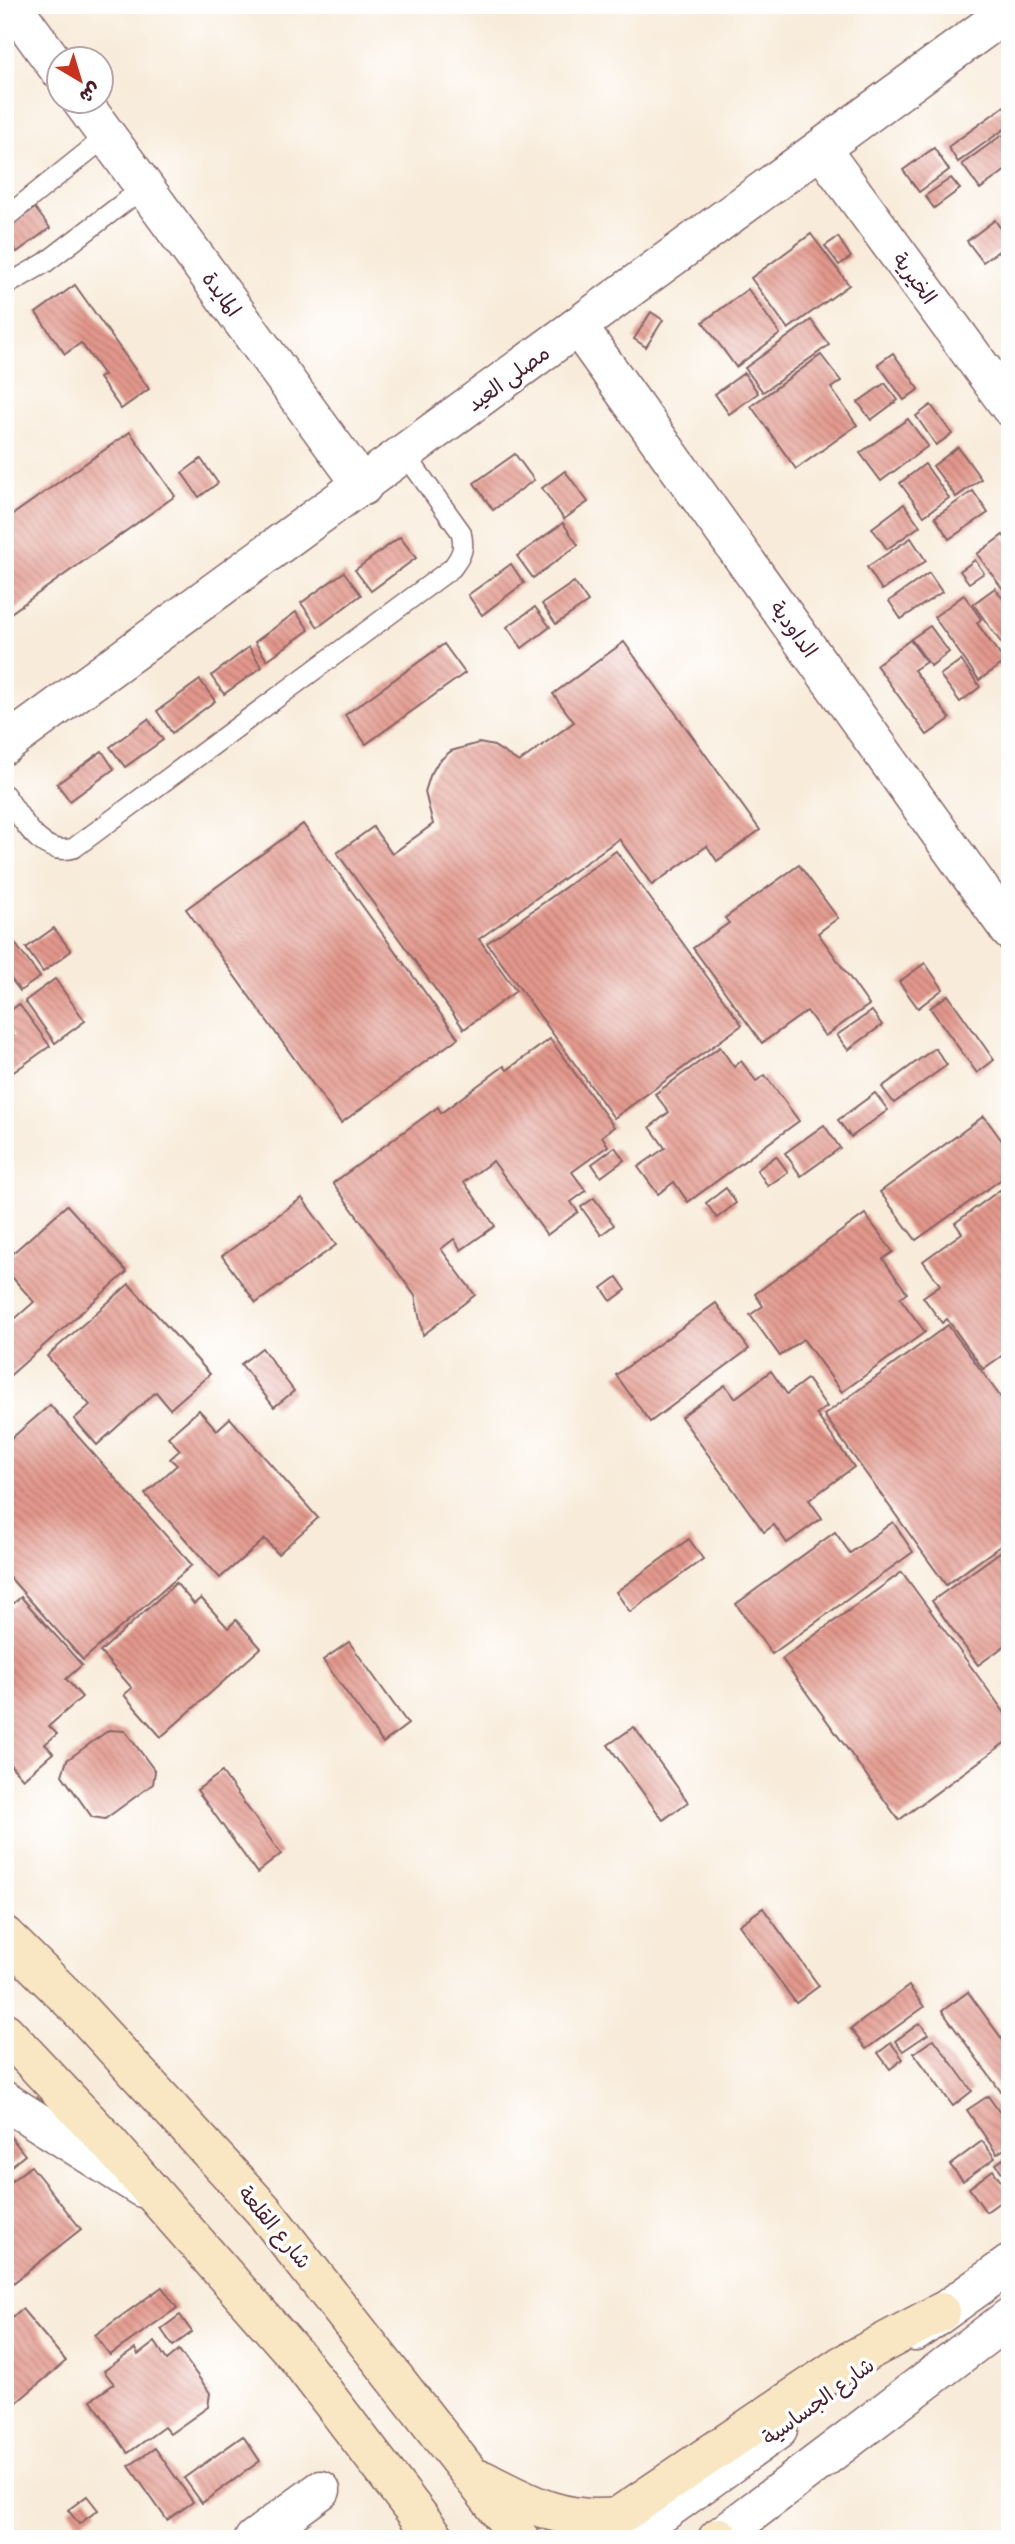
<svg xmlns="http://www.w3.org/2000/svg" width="1015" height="2544" viewBox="0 0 1015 2544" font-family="Delius,'Playpen Sans Arabic',sans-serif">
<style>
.building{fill:url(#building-back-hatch)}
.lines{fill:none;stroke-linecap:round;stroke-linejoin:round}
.service-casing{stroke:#876668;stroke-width:22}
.minor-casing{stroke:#876668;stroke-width:41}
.tertiary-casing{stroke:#876668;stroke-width:41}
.secondary-casing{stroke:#876668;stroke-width:41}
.service{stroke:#fff;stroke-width:19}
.minor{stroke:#fff;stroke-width:38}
.tertiary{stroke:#fff;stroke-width:38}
.secondary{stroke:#f9e7c3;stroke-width:38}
.labels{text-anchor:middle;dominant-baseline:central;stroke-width:7;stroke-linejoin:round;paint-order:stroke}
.street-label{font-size:21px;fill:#4a1f2b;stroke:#fff}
</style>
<defs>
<pattern id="building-back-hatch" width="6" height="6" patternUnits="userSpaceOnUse" patternTransform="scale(1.75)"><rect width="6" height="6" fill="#e3988c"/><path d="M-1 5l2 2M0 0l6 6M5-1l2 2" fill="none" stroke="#ba7b73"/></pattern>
</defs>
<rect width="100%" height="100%" fill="#fff"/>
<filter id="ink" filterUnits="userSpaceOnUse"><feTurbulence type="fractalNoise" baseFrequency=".0143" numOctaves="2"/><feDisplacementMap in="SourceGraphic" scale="14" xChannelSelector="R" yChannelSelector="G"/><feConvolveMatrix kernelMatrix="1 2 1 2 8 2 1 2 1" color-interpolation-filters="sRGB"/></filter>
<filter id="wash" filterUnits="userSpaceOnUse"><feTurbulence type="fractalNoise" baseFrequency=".00686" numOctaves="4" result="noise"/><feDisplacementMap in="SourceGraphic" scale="28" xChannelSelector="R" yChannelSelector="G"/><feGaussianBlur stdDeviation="1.57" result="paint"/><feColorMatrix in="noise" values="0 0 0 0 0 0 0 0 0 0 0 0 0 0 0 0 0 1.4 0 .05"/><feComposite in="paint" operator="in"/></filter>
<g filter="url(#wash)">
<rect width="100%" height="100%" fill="#f8ebd9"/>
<g id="blocks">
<g class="building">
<polygon points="1010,102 1010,125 958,162 948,147"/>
<polygon points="1002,135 1010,146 1010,167 980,189 962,164"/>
<polygon points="934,148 949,170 919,192 903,170"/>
<polygon points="951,178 960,189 934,208 925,196"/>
<polygon points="35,208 50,228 17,252 5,236 5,229"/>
<polygon points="995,220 1010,243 983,262 967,241"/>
<polygon points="811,234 849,285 788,329 751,278"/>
<polygon points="838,237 851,257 839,265 825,246"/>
<polygon points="75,285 149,389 121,409 99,378 104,375 81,343 65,354 36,313"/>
<polygon points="748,289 780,334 736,367 703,322"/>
<polygon points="651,312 663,320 646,347 634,339"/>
<polygon points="811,320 829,345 763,392 745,368"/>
<polygon points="893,353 919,389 904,400 878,364"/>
<polygon points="821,355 841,381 831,388 857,425 796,469 751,406"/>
<polygon points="744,373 758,393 729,414 715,394"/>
<polygon points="885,383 898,400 871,420 858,402"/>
<polygon points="931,405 952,434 936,445 916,416"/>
<polygon points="908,419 928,446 881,481 860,453"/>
<polygon points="130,432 175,496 5,617 5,520"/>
<polygon points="958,447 981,479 956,497 933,466"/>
<polygon points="515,454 534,480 493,510 474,483"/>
<polygon points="201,459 218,483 199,497 182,473"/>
<polygon points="925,464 949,498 924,516 900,483"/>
<polygon points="565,471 588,502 564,519 542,488"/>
<polygon points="973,491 988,513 949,539 935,517"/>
<polygon points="904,504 920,526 887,549 872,528"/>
<polygon points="563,523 578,545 533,578 517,556"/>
<polygon points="1003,535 1010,544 1010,599 977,554"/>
<polygon points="400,537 416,558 371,591 355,570"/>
<polygon points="911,538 926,561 882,590 867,567"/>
<polygon points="975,560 984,573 969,583 960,571"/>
<polygon points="511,564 524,583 482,615 468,595"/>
<polygon points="344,572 361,595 318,627 301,603"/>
<polygon points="929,573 942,592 901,619 889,601"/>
<polygon points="574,582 588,602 556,624 542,604"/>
<polygon points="995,588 1010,608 1010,655 973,604"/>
<polygon points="964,595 981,619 977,623 1005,662 979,680 934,617"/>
<polygon points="535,607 550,627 522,648 507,627"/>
<polygon points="296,612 309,630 267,660 255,642"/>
<polygon points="930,626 949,652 931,666 911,639"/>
<polygon points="910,640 926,662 914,670 950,719 927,735 876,665"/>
<polygon points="624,642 760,830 717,861 707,846 652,885 619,839 479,939 516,991 464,1029 337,853 373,827 392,854 433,824 425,792 430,776 438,762 451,751 479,743 494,746 519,762 574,722 553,694"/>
<polygon points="444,644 465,673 366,744 345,715"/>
<polygon points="249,647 262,667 224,694 211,676"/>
<polygon points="961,660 980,687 960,702 940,675"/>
<polygon points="200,680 215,701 172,733 157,711"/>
<polygon points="148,719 163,740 125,767 110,747"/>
<polygon points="102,751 114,769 70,801 57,784"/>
<polygon points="303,824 458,1038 341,1123 186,909"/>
<polygon points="616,851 742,1025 614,1118 487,943"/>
<polygon points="799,865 838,918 818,933 869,1005 825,1036 807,1011 762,1043 693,948 729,923 725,918"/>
<polygon points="54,928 71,951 43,972 26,948"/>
<polygon points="11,938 40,977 20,991 5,971 5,943"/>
<polygon points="925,963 943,989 918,1008 899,982"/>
<polygon points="55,979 85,1021 55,1043 25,1001"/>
<polygon points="948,995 994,1060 977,1073 930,1008"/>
<polygon points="19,1004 50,1046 5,1078 5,1043 14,1036 5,1024 5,1015"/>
<polygon points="872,1011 882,1025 848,1050 837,1035"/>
<polygon points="550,1039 614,1127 602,1136 608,1146 572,1172 586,1191 571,1202 578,1212 547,1235 493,1161 464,1182 495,1226 461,1250 454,1239 441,1249 475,1295 423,1335 415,1296 333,1183 438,1107 441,1113 504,1066 507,1070"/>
<polygon points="720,1047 734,1067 741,1061 756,1081 765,1075 799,1121 688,1202 674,1182 658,1194 638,1167 665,1148 650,1127 669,1112 655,1094"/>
<polygon points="935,1048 947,1065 894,1103 882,1087"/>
<polygon points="875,1093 888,1110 851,1137 838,1120"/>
<polygon points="984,1116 1010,1152 1010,1173 916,1240 880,1192"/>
<polygon points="824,1125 840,1148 801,1176 785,1153"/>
<polygon points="615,1147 624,1160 601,1177 592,1164"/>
<polygon points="776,1156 788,1172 768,1186 757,1170"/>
<polygon points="726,1188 736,1203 717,1218 706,1203"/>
<polygon points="1000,1190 1010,1203 1010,1350 983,1369 947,1319 942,1323 923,1297 940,1285 923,1261 962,1233 955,1223"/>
<polygon points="302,1198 336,1245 256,1303 222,1256"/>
<polygon points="594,1198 614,1225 601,1235 581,1207"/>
<polygon points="67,1205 127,1272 5,1380 5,1322 8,1325 34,1302 5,1269 5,1260"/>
<polygon points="865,1214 893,1252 883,1259 907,1293 900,1298 925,1332 842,1392 803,1339 780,1356 750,1315 763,1306 755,1294"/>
<polygon points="617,1277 626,1290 611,1301 602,1288"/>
<polygon points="129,1284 210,1374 170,1409 156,1392 97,1445 74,1419 90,1405 47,1356"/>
<polygon points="716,1303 749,1349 650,1422 616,1375"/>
<polygon points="948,1325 1010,1410 1010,1539 946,1585 824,1415"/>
<polygon points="262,1348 294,1391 274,1407 241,1364"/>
<polygon points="771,1371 787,1394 807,1379 827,1407 816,1414 854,1467 809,1500 822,1518 787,1543 774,1525 764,1532 681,1417 725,1385 735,1398"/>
<polygon points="50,1405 192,1565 83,1660 5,1572 5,1444"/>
<polygon points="199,1410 217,1430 230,1418 318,1518 278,1554 265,1539 220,1578 145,1494 177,1465 170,1459 180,1450 168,1437"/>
<polygon points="893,1522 913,1552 772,1654 736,1604 835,1532 850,1553"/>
<polygon points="689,1539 703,1559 630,1612 616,1592"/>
<polygon points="1010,1545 1010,1642 978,1665 932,1601"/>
<polygon points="902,1572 1010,1720 1010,1739 899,1820 782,1659"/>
<polygon points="176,1583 194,1604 201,1598 228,1628 236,1620 261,1648 161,1737 124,1695 132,1688 100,1652"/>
<polygon points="21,1597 82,1665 66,1679 82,1697 49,1726 57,1734 45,1744 53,1753 23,1779 5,1759 5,1611"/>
<polygon points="349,1642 408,1724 383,1743 323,1660"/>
<polygon points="634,1727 688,1802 663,1820 608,1745"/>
<polygon points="109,1730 125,1731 155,1771 153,1784 105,1819 92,1817 62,1775 67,1760"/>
<polygon points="222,1772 281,1854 257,1873 197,1790"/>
<polygon points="763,1908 819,1986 796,2003 739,1925"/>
<polygon points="909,1986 924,2007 866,2049 851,2029"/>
<polygon points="968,1992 1010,2050 1010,2104 942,2011"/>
<polygon points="920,2023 928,2034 903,2051 895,2041"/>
<polygon points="934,2039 972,2091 953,2106 914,2053"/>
<polygon points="891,2043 903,2059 890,2069 878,2053"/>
<polygon points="988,2096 1010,2127 1010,2145 997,2154 967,2110"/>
<polygon points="9,2135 25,2155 5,2171 5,2138"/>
<polygon points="982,2141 995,2158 963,2181 950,2165"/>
<polygon points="1010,2154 1010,2184 996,2164"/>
<polygon points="31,2166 81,2229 12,2284 5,2275 5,2186"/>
<polygon points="993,2170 1010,2195 986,2212 969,2188"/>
<polygon points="162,2287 177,2308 110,2355 95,2335"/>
<polygon points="22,2309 66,2361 17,2402 5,2389 5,2323"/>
<polygon points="180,2315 192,2332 173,2346 161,2329"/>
<polygon points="155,2342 167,2360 179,2350 210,2393 208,2407 170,2434 164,2427 128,2453 91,2400 114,2384 104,2371 135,2349 138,2355"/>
<polygon points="243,2436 260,2461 202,2503 184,2478"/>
<polygon points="155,2448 193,2502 167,2520 129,2466"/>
<polygon points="87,2496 98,2510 79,2524 68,2510"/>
</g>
</g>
</g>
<g filter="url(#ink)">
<use href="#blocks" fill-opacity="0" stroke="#876668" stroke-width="2"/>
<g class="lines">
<g class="service-casing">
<g id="service">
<polyline points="5,218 107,136"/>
<polyline points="5,286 45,263 144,187"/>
<path d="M5 795C22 818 40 858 74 848L452 568C462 555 465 548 461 532L405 454"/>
</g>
</g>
<g class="minor-casing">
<g id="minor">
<polyline points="12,5 60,71"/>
<polyline points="82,102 363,486"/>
<polyline points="821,149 1010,407"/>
<polyline points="578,327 1010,931"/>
<polyline points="5,745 1010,10"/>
<polyline points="5,2101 142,2188"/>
<polyline points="254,2539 321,2490"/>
</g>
</g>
<g class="tertiary-casing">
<g id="tertiary">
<polyline points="915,2332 1010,2264"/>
<polyline points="626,2539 778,2430"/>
<polyline points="717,2539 1010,2317"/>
</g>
</g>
<g class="secondary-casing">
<g id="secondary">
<polyline points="5,1936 77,2007 263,2210 521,2539"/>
<polyline points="5,2032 101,2134 297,2357 436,2539"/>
<path d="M483 2480C530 2504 562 2523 617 2517L842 2365 941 2312"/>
<polyline points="718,2539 719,2537"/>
</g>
</g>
<use href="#service" class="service"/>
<use href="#minor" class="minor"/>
<use href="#tertiary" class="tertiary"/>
<use href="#secondary" class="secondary"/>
</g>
</g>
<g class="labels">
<g class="street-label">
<text transform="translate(915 278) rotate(54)">الخيرية</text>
<text transform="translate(222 294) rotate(54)">المايدة</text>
<text transform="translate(508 378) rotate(-36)">مصلى العيد</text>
<text transform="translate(794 629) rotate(54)">الداودية</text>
<text transform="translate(275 2227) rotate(50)">شارع القلعة</text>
<text transform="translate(818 2401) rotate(-36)">شارع الجساسية</text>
</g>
</g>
<rect width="1015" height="2544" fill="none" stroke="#fff" stroke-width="28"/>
<g transform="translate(80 80) rotate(142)"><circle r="33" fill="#ffffff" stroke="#b7a5aa" stroke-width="2"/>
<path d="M0-5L12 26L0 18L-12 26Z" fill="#c8321e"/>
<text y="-10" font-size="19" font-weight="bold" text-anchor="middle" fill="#4a1f2b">ش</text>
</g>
</svg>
